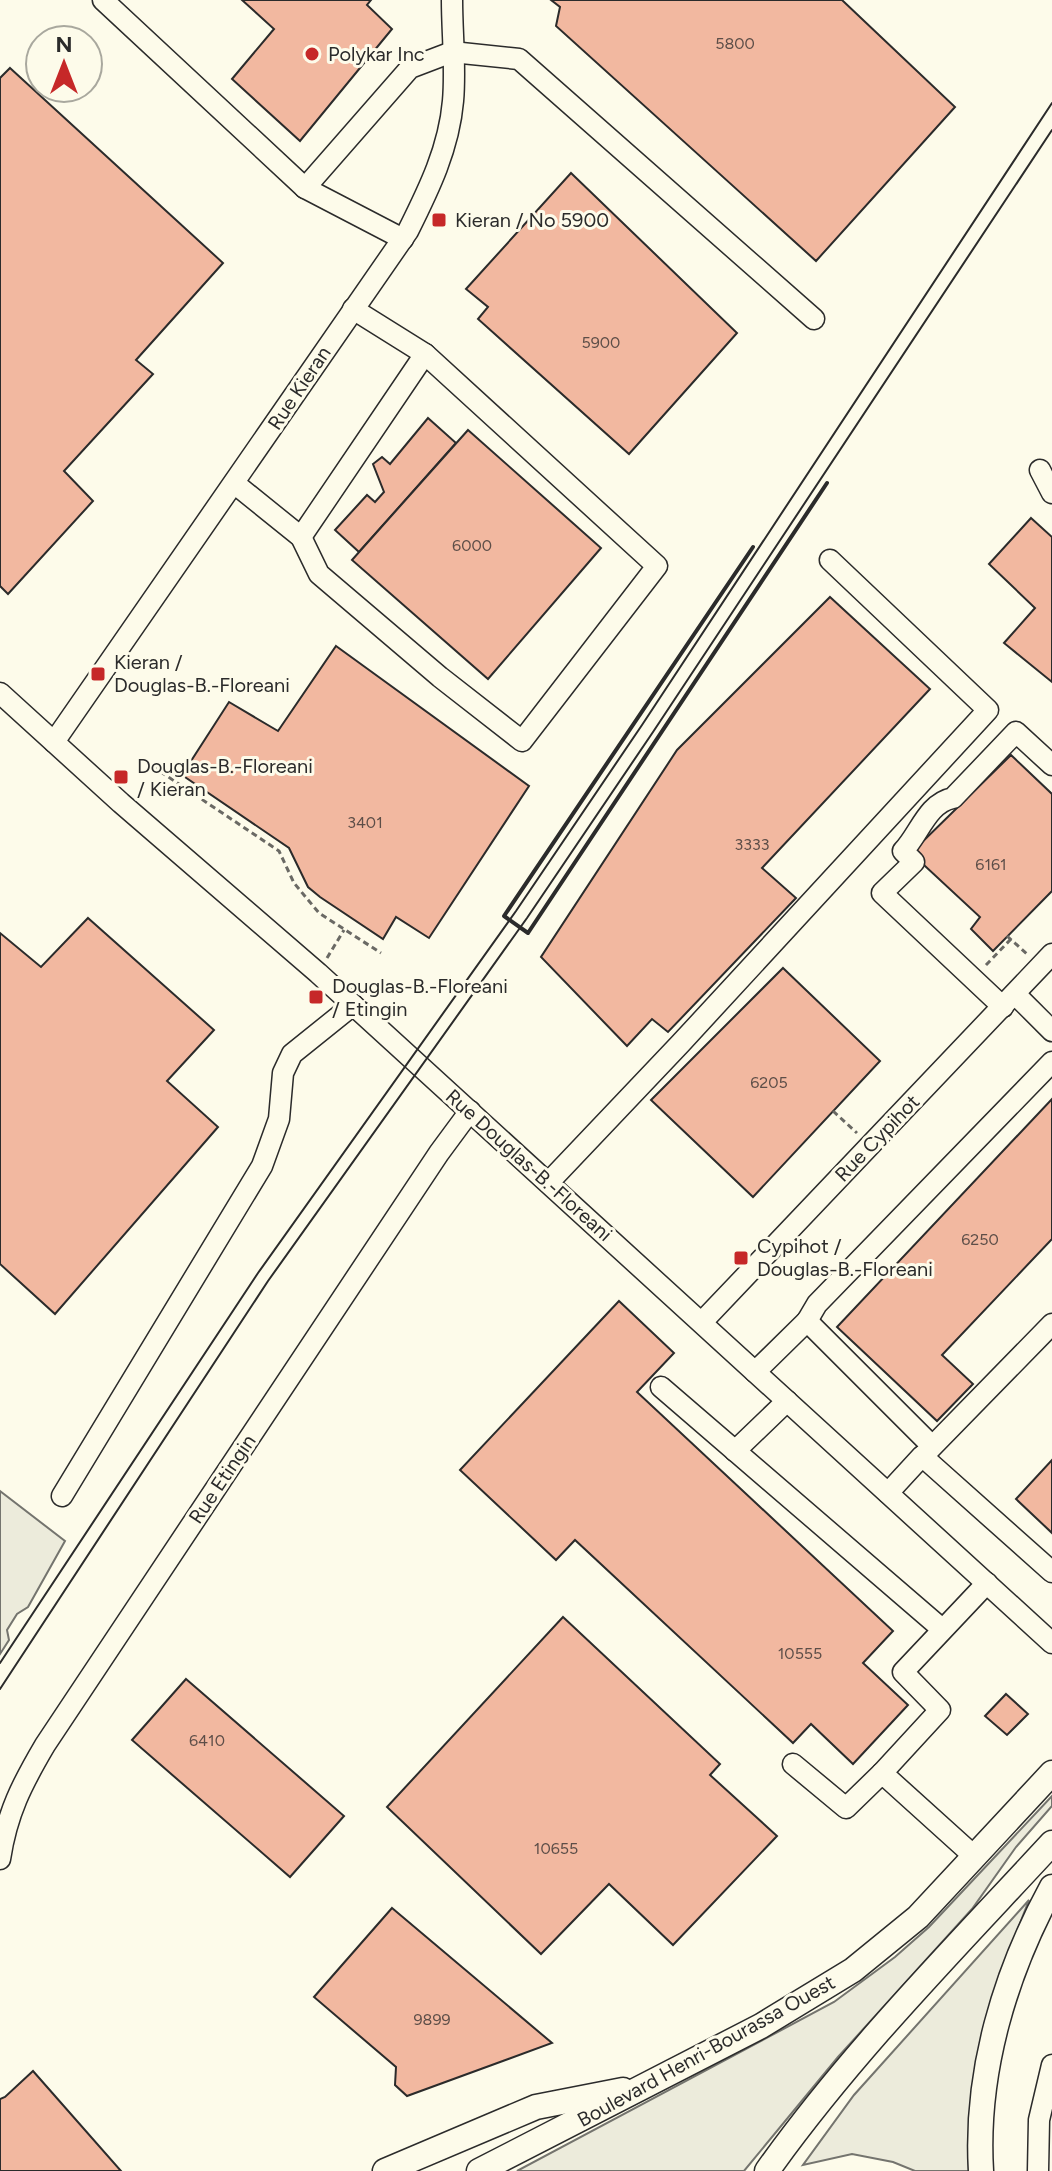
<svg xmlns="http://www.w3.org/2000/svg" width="1052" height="2171" viewBox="0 0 1052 2171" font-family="Figtree,sans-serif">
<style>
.green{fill:#ecebdb;stroke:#74746e;stroke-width:2}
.building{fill:#f2b8a0;stroke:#2b2b2b;stroke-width:2}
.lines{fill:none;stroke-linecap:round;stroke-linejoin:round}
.minor-casing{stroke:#2b2b2b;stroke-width:23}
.major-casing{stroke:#2b2b2b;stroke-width:27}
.path{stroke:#6a6964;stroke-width:3;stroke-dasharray:6 4;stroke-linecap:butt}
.minor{stroke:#fdfbea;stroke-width:20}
.major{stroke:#fdfbea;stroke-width:24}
.tram{stroke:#2b2b2b;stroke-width:2}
.wall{stroke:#2b2b2b;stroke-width:4}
.poi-dot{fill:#c62828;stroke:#fdfbea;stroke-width:3}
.labels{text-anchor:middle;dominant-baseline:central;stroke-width:6;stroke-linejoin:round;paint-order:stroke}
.number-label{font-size:16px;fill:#5d4e48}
.poi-label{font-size:20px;fill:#2b2b2b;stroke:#fdfbea;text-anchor:start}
.street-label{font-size:20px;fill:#2b2b2b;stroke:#fdfbea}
</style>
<rect width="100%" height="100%" fill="#fdfbea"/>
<g class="green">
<polygon points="0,1491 65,1541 28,1607 17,1614 7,1630 9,1640 0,1654"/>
<polygon points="1052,1796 1052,1806 1016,1847 972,1909 838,2057 744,2171 517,2171 834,2002 895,1957 929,1927"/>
<path d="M1029 1900C997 1981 963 2083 969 2171H915L893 2162 852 2154 803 2165 854 2095Z"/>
</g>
<g class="building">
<polygon points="242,0 371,0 367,5 392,29 300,141 232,79 274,29"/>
<polygon points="551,0 842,0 955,107 816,261 556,26 560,7"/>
<polygon points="10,68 223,263 136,360 153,374 64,471 93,501 8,594 0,586 0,78"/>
<polygon points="571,173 737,333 629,454 478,319 488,307 466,289"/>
<polygon points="428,418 456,443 359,552 335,530 367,495 375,502 384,492 373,464 382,457 390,464"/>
<polygon points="468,430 601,548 488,679 352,560"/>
<polygon points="1031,518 1052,537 1052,682 1004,643 1035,608 989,564"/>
<polygon points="830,597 930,689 762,868 796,898 668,1032 652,1019 627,1046 541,957 677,750"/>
<polygon points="336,646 529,786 429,938 396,917 383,939 320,897 308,887 289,848 182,775 229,702 278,731"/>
<polygon points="1011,755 1052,794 1052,891 993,951 971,929 980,917 911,853"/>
<polygon points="88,918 214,1030 167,1081 218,1127 55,1314 0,1264 0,933 41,967"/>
<polygon points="783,968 880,1061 753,1197 651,1100"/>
<polygon points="1052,1099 1052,1239 942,1355 973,1384 937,1421 837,1327"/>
<polygon points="619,1301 674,1353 637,1392 893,1631 863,1663 908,1705 853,1764 811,1724 793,1743 575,1540 556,1560 460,1470"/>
<polygon points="1052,1460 1052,1533 1016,1499"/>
<polygon points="563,1617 720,1764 710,1775 777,1836 673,1945 609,1884 541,1954 387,1807"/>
<polygon points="186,1679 344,1816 290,1877 132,1740"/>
<polygon points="1006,1694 1028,1714 1007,1735 985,1716"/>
<polygon points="392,1908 552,2043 407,2096 395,2085 396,2067 314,1997"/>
<polygon points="33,2071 121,2171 0,2171 0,2099 5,2097"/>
</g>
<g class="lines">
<g class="minor-casing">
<g id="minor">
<polyline points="103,0 305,188 403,239"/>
<polyline points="305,188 410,68 452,52 519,59 814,319"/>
<polyline points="1040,470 1052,493"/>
<polyline points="234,483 301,537 319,574 440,677 522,741 657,566 425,354 353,309"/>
<polyline points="301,537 425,354"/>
<polyline points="0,693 121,803 318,973 1052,1643"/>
<path d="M54 742 408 231C429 189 449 148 453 101 456 68 452 33 452 0"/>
<polyline points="1015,994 1052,1031"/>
<path d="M1003 1007 882 893 914 862 903 851C919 835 927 803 953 798L1016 732 1052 765"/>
<polyline points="549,1182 680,1044 988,710 830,560"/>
<polyline points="807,1321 817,1304 1052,1062"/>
<polyline points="702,1322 1052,954"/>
<polyline points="755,1372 807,1321 932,1446"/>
<polyline points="661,1387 942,1629"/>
<polyline points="735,1451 787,1401"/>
<polyline points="925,1454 1052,1324"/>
<polyline points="888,1493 922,1456 1052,1572"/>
<polyline points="62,1496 262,1166 279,1119 283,1073 292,1054 353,1005"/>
<polyline points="793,1764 846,1808 882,1773 975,1857"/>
<polyline points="882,1773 940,1710 903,1672 987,1583"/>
<path d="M0 1859C7 1813 22 1784 45 1745L439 1153 470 1111"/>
<polyline points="1038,2171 1039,2120 1052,2065"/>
</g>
</g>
<g class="major-casing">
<g id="major">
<polyline points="385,2171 536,2107 623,2090"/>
<polyline points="479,2171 761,2026 853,1970 918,1917 1052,1773"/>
<path d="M767 2171C851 2053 954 1949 1052 1843"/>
<path d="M981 2171C975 2072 1005 1973 1052 1887"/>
</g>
</g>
<g class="path">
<polyline points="152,766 279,851 294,883 319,913 381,953"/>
<polyline points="1007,936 1028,955"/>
<polyline points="327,958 344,930"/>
<polyline points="986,965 1011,939"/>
<polyline points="833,1111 857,1133"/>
</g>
<use href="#minor" class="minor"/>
<use href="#major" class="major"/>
<g class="tram">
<polyline points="0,1663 258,1273 516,911 642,725 1052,103"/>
<polyline points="0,1689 268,1281 527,918 653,732 1052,130"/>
</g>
<polyline class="wall" points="753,547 504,916 528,933 827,483"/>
</g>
<g class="poi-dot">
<circle cx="312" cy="54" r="8"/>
<rect x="431" y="212" width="16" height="16" rx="4"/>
<rect x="90" y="666" width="16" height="16" rx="4"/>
<rect x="113" y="769" width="16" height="16" rx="4"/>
<rect x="308" y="989" width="16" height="16" rx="4"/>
<rect x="733" y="1250" width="16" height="16" rx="4"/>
</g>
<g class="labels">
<g class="number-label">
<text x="735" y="43">5800</text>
<text x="601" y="342">5900</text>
<text x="472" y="545">6000</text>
<text x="365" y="822">3401</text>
<text x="752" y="844">3333</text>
<text x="991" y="864">6161</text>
<text x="769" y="1082">6205</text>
<text x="980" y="1239">6250</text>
<text x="800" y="1653">10555</text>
<text x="207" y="1740">6410</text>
<text x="556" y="1848">10655</text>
<text x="432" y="2019">9899</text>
</g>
<g class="poi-label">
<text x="328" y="54">Polykar Inc</text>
<text x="455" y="220">Kieran / No 5900</text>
<text x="114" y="662">Kieran /<tspan x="114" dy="23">Douglas-B.-Floreani</tspan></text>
<text x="137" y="766">Douglas-B.-Floreani<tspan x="137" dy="23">/ Kieran</tspan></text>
<text x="332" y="986">Douglas-B.-Floreani<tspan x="332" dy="23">/ Etingin</tspan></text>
<text x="757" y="1246">Cypihot /<tspan x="757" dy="23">Douglas-B.-Floreani</tspan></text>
</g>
<g class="street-label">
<text transform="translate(299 388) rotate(-56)">Rue Kieran</text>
<text transform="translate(877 1138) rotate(-46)">Rue Cypihot</text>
<text transform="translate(529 1165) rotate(42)">Rue Douglas-B.-Floreani</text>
<text transform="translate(222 1479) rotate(-56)">Rue Etingin</text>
<text transform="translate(706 2051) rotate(-29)">Boulevard Henri-Bourassa Ouest</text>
</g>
</g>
<g transform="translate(64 64)"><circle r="38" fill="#fdfbea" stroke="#a9a89e" stroke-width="2"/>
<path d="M0-6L14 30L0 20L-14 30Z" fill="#c62828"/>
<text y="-12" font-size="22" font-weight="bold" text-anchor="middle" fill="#2b2b2b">N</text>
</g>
</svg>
